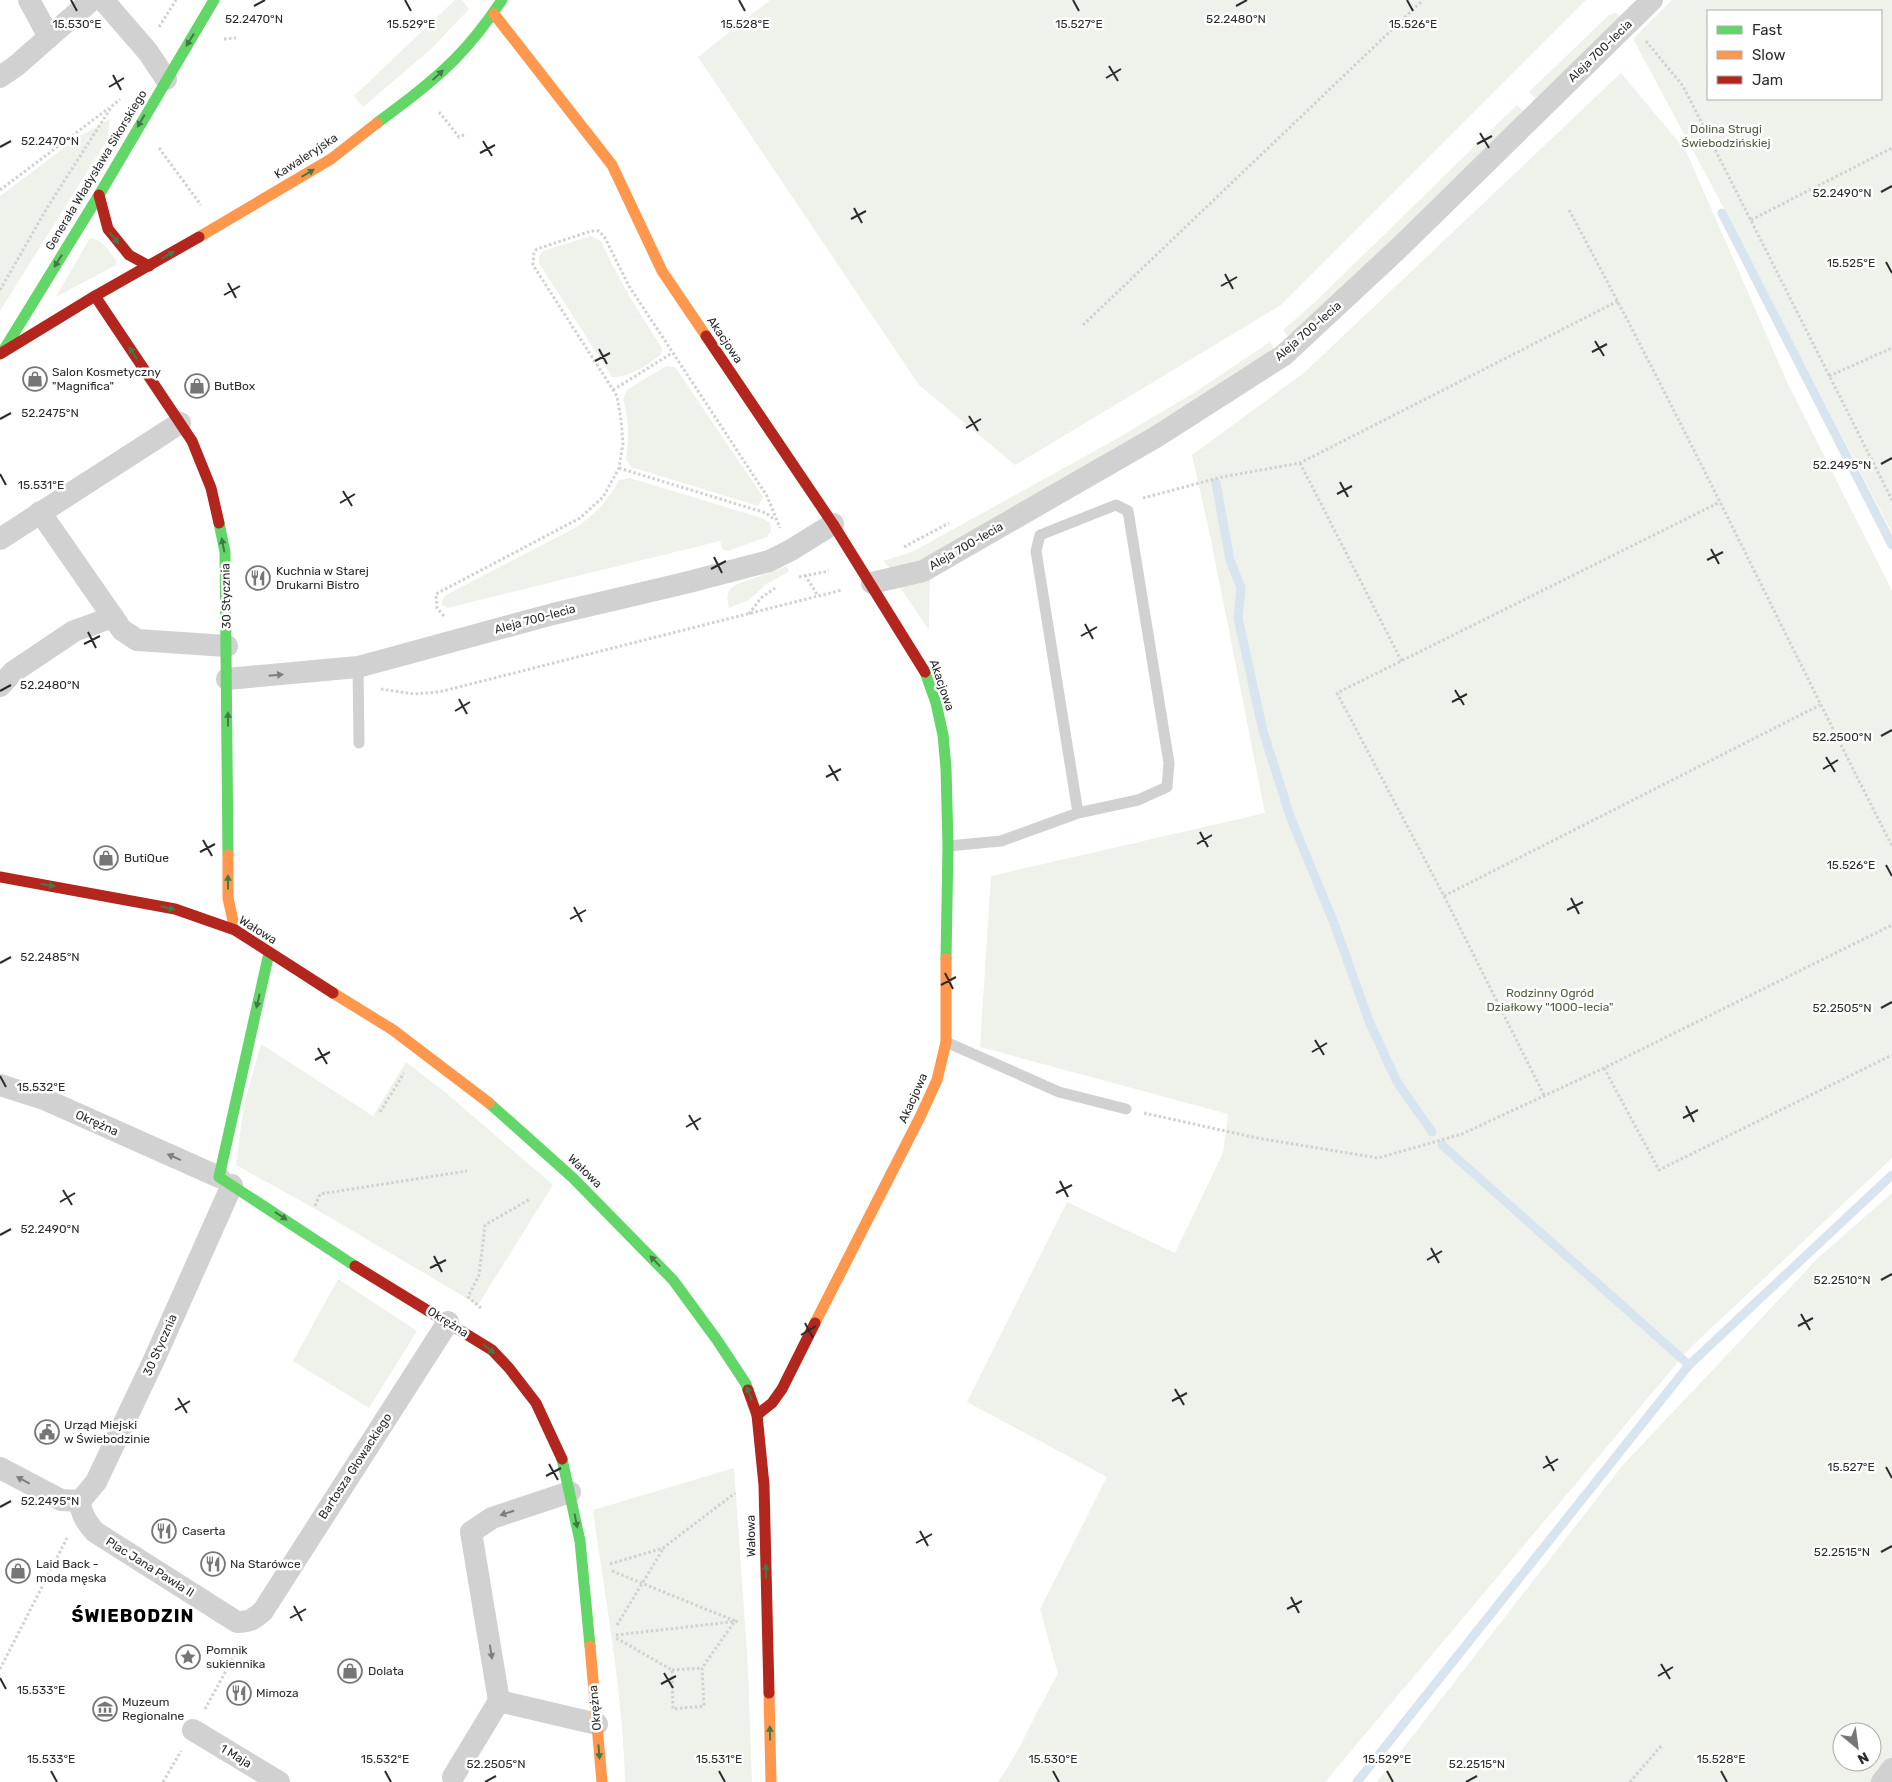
<svg xmlns="http://www.w3.org/2000/svg" width="1892" height="1782" viewBox="0 0 1892 1782" font-family="Rubik,sans-serif">
<style>
.green{fill:#eef2eb;fill-rule:evenodd}
.lines{fill:none;stroke-linecap:round;stroke-linejoin:round}
.stream{stroke:#d8e4ee;stroke-width:9}
.path{stroke:#d1d1d1;stroke-width:3;stroke-dasharray:2.5 2.5;stroke-linecap:butt}
.lane{stroke:#d1d1d1;stroke-width:11}
.street{stroke:#d1d1d1;stroke-width:22}
.fast{stroke:#63d668;stroke-width:11}
.slow{stroke:#ff974d;stroke-width:11}
.jam{stroke:#b3261e;stroke-width:11}
.oneway{fill:#457847}
.oneway2{fill:#7e7e7e}
.ticks{fill:none;stroke:#2c2c2c;stroke-width:2}
.labels{text-anchor:middle;dominant-baseline:central;stroke-width:5;stroke-linejoin:round;paint-order:stroke}
.street-label{font-size:12px;fill:#2c2c2c;stroke:#fff}
.park-label{font-size:12px;fill:#4d623e;stroke:#fff}
.poi-label{font-size:12px;fill:#2c2c2c;stroke:#fff;text-anchor:start}
.district-label{font-size:18px;font-weight:bold;letter-spacing:1px;fill:#000;stroke:#fff}
.ticks-label{font-size:12px;text-anchor:middle;fill:#2c2c2c;stroke:#fff;stroke-width:5;stroke-linejoin:round;paint-order:stroke}
</style>
<rect width="100%" height="100%" fill="#fff"/>
<g class="green">
<polygon points="455,0 462,0 469,9 431,49 363,107 354,96"/>
<polygon points="770,0 1586,0 1281,305 1015,465 919,385 698,57"/>
<path d="M1672 0H1892V533L1719 199 1633 39ZM1881 11V99H1708V11Z"/>
<polygon points="1616,13 1624,19 1539,102 1529,92 1609,15"/>
<path d="M1621 73 1686 151 1788 384 1892 591V1158L1689 1349 1325 1782H998C1022 1748 1037 1709 1058 1674L1040 1609 1107 1477 967 1402 1067 1202 1175 1253 1223 1153 1228 1114 980 1047 991 876 1265 813 1211 540 1192 455 1305 372Z"/>
<polygon points="1517,105 1526,114 1291,341 1283,330 1315,302"/>
<polygon points="110,119 107,140 0,311 0,196 80,136"/>
<path d="M591 236 601 241C618 279 639 313 662 348L661 354C648 365 629 378 612 377L539 263V256L543 251Z"/>
<path d="M90 238C101 238 110 252 116 260V265L56 297Z"/>
<polygon points="1270,342 1276,352 1240,378 925,560 891,569 883,561 912,552 1111,442 1192,394"/>
<path d="M666 366 675 367 763 497 758 506 631 467 626 459C629 438 629 420 623 399L627 390Z"/>
<path d="M630 478 762 518 770 523 771 531 767 537 728 551 723 550 720 541 447 608 442 605V600L446 595 575 528C594 515 608 501 619 480Z"/>
<path d="M787 566 789 572 766 584 749 600 729 608C727 597 725 592 735 585Z"/>
<polygon points="930,572 929,630 897,583"/>
<polygon points="261,1044 373,1116 406,1062 445,1092 553,1185 478,1305 331,1218 236,1165 244,1104"/>
<path d="M1892 1193V1782H1377L1622 1466 1819 1257ZM1842 1732H1872V1762H1842Z"/>
<polygon points="338,1279 417,1331 369,1408 293,1361"/>
<path d="M734 1468 748 1667 752 1782H625C623 1691 605 1600 593 1510Z"/>
</g>
<g class="lines">
<g class="stream">
<polyline points="1722,213 1892,545"/>
<polyline points="1216,483 1230,560 1241,588 1238,618 1263,731 1291,819 1334,923 1369,1021 1397,1082 1432,1132"/>
<polyline points="1442,1145 1689,1365 1892,1175"/>
<polyline points="1357,1782 1689,1365"/>
</g>
<g class="path">
<polyline points="159,27 176,0"/>
<polyline points="224,39 236,38"/>
<polyline points="1646,41 1683,86 1892,500"/>
<polyline points="439,112 459,137 466,134"/>
<polyline points="159,148 201,205"/>
<polyline points="0,190 109,108"/>
<path d="M1569 210C1682 419 1784 634 1892 846"/>
<polyline points="1751,220 1892,148"/>
<polyline points="0,290 47,208 112,106 120,99"/>
<polyline points="1083,325 1423,0"/>
<polyline points="1829,376 1892,348"/>
<polyline points="613,390 672,353"/>
<polyline points="1300,463 1402,662"/>
<polyline points="619,468 766,513 775,520"/>
<polyline points="1143,498 1222,477 1300,463 1618,301"/>
<polyline points="904,547 949,523"/>
<polyline points="805,575 818,596"/>
<polyline points="799,577 829,571"/>
<polyline points="749,614 761,598 775,588"/>
<polyline points="444,616 437,608 436,594 580,518 603,497 619,468 623,443 621,420 617,396 533,265 534,252 537,249 591,231 599,231 605,238 629,286 767,496 780,528"/>
<polyline points="381,689 414,694 439,692 842,590"/>
<polyline points="1444,896 1820,705"/>
<polyline points="1604,1068 1659,1170 1892,1055"/>
<polyline points="1544,1095 1444,896 1337,693 1720,502"/>
<polyline points="380,1112 404,1073"/>
<polyline points="1144,1113 1257,1138 1378,1158 1462,1134 1604,1068 1892,925"/>
<polyline points="315,1206 320,1194 467,1171"/>
<polyline points="481,1308 468,1297 479,1275 485,1225 530,1199"/>
<polyline points="610,1564 663,1548 735,1493"/>
<polyline points="612,1571 735,1621 702,1668 704,1706 673,1709 672,1670 616,1638"/>
<polyline points="617,1625 663,1549"/>
<polyline points="616,1635 739,1621"/>
<polyline points="0,1669 67,1538"/>
<polyline points="672,1670 702,1668"/>
<polyline points="205,1709 238,1649"/>
<polyline points="163,1782 181,1751"/>
<polyline points="1630,1782 1661,1746"/>
</g>
<g class="lane">
<polyline points="358,667 359,743"/>
<polyline points="948,846 1001,841 1078,813 1138,800 1167,787 1169,763 1128,511 1116,505 1040,535 1036,551 1078,813"/>
<polyline points="946,1042 1059,1092 1126,1109"/>
</g>
<g class="street">
<polyline points="103,0 148,52 166,79"/>
<polyline points="49,37 92,0"/>
<polyline points="0,77 16,66 49,37 29,0"/>
<polyline points="40,512 122,630 137,640 227,646"/>
<polyline points="0,539 180,423"/>
<polyline points="872,583 923,571 1156,437 1284,355 1400,247 1652,0"/>
<polyline points="227,679 358,667 553,614 685,583 769,561 791,550 833,524"/>
<polyline points="0,686 13,672 74,631 113,617"/>
<polyline points="0,1085 44,1099 219,1177"/>
<polyline points="0,1468 61,1500 80,1501"/>
<polyline points="570,1492 492,1518 471,1532 499,1701 597,1724"/>
<path d="M80 1501C81 1514 86 1522 95 1532L237 1622C250 1622 254 1619 263 1611L448 1322"/>
<polyline points="80,1501 96,1482 153,1362 232,1185"/>
<polyline points="193,1730 279,1782"/>
<polyline points="453,1777 499,1701"/>
<polyline points="1882,1782 1892,1769"/>
</g>
<g class="fast">
<path d="M377 123C404 103 431 83 454 60 472 42 488 21 502 0"/>
<polyline points="5,348 99,195 214,0"/>
<polyline points="219,523 225,552 228,855"/>
<polyline points="925,672 936,703 943,735 946,768 948,846 946,959"/>
<polyline points="269,953 219,1177 355,1266"/>
<polyline points="489,1103 573,1178 673,1280 717,1340 746,1384 748,1390"/>
<polyline points="562,1459 580,1541 590,1646"/>
</g>
<g class="slow">
<polyline points="494,14 612,165 662,271 706,336"/>
<polyline points="199,237 331,159 377,123"/>
<polyline points="228,855 228,898 235,930"/>
<polyline points="333,993 393,1030 489,1103"/>
<polyline points="815,1323 920,1117 937,1080 946,1042 946,959"/>
<polyline points="590,1646 602,1782"/>
<polyline points="769,1693 771,1782"/>
</g>
<g class="jam">
<polyline points="99,195 108,229 129,255 149,266"/>
<polyline points="95,296 192,441 211,488 219,523"/>
<polyline points="706,336 833,524 925,672"/>
<polyline points="0,354 95,296 199,237"/>
<polyline points="0,877 175,909 235,930 333,993"/>
<polyline points="355,1266 492,1350 509,1368 536,1403 562,1459"/>
<polyline points="748,1390 757,1415 764,1485 769,1693"/>
<polyline points="757,1415 772,1403 782,1389 815,1323"/>
</g>
</g>
<defs><path id="oneway-solid" d="M-6-.8H1V-3.2L6.5 0L1 3.2V.8H-6Z" transform="scale(1.25)"/></defs>
<g class="oneway">
<use href="#oneway-solid" transform="translate(190 40) rotate(122)"/>
<use href="#oneway-solid" transform="translate(438 75) rotate(-43)"/>
<use href="#oneway-solid" transform="translate(141 121) rotate(120)"/>
<use href="#oneway-solid" transform="translate(308 173) rotate(-31)"/>
<use href="#oneway-solid" transform="translate(114 238) rotate(52)"/>
<use href="#oneway-solid" transform="translate(168 255) rotate(-30)"/>
<use href="#oneway-solid" transform="translate(58 261) rotate(122)"/>
<use href="#oneway-solid" transform="translate(133 353) rotate(-123)"/>
<use href="#oneway-solid" transform="translate(223 545) rotate(-101)"/>
<use href="#oneway-solid" transform="translate(228 719) rotate(-90)"/>
<use href="#oneway-solid" transform="translate(228 882) rotate(-90)"/>
<use href="#oneway-solid" transform="translate(48 885) rotate(10)"/>
<use href="#oneway-solid" transform="translate(168 908) rotate(13)"/>
<use href="#oneway-solid" transform="translate(258 1001) rotate(103)"/>
<use href="#oneway-solid" transform="translate(281 1216) rotate(34)"/>
<use href="#oneway-solid" transform="translate(655 1261) rotate(-134)"/>
<use href="#oneway-solid" transform="translate(489 1349) rotate(37)"/>
<use href="#oneway-solid" transform="translate(749 1393) rotate(-112)"/>
<use href="#oneway-solid" transform="translate(576 1521) rotate(79)"/>
<use href="#oneway-solid" transform="translate(766 1571) rotate(-91)"/>
<use href="#oneway-solid" transform="translate(770 1733) rotate(-91)"/>
<use href="#oneway-solid" transform="translate(599 1752) rotate(85)"/>
</g>
<g class="oneway2">
<use href="#oneway-solid" transform="translate(276 675) rotate(-5)"/>
<use href="#oneway-solid" transform="translate(174 1157) rotate(-156)"/>
<use href="#oneway-solid" transform="translate(23 1480) rotate(-152)"/>
<use href="#oneway-solid" transform="translate(507 1513) rotate(162)"/>
<use href="#oneway-solid" transform="translate(491 1652) rotate(81)"/>
</g>
<path class="ticks" d="M71 0 77 11M405 0 411 11M739 0 745 11M1073 0 1079 11M1407 0 1413 11M254 6 265 0M1236 6 1247 0M1109 66 1118 81M113 75 121 90M1106 78 1121 69M109 87 124 78M1480 133 1489 148M483 141 492 156M1477 144 1492 136M0 147 11 141M480 153 495 145M1881 192 1892 186M854 208 862 223M851 219 866 211M1886 262 1892 273M1225 274 1233 289M228 283 236 298M1221 286 1237 277M224 295 240 286M1595 341 1604 356M599 349 607 364M1592 352 1607 344M595 361 610 353M969 416 978 431M0 419 11 413M966 428 981 419M1881 464 1892 458M0 474 6 485M1340 482 1348 497M343 491 352 506M1337 494 1352 486M340 503 355 494M1711 549 1719 564M714 557 722 573M1707 560 1723 552M711 569 726 561M1085 624 1093 639M88 632 96 648M1081 636 1097 627M84 644 100 636M1455 690 1464 705M0 691 11 685M459 699 467 714M1452 702 1467 694M455 711 470 702M1881 736 1892 730M1826 757 1835 772M829 765 838 781M1823 769 1838 760M826 777 841 769M1200 832 1208 847M203 840 212 856M1197 844 1212 835M200 852 215 844M1886 865 1892 876M1571 898 1579 914M574 907 582 922M1567 910 1583 902M570 919 586 910M0 963 11 957M945 973 953 989M941 985 956 977M1881 1008 1892 1002M1315 1040 1324 1055M318 1048 327 1064M1312 1052 1327 1043M315 1060 330 1052M0 1076 6 1087M1686 1106 1694 1122M689 1115 698 1130M1683 1118 1698 1110M686 1127 701 1118M1060 1181 1068 1197M63 1190 72 1205M1056 1193 1072 1185M60 1202 75 1193M0 1235 11 1229M1431 1248 1439 1263M434 1256 442 1272M1427 1260 1442 1251M430 1268 446 1260M1881 1280 1892 1274M1801 1314 1810 1330M805 1323 813 1338M1798 1326 1813 1318M801 1335 816 1326M1175 1389 1184 1405M178 1398 187 1413M1172 1401 1187 1393M175 1410 190 1401M1546 1456 1554 1471M549 1464 558 1480M1886 1467 1892 1478M1543 1468 1558 1459M546 1476 561 1468M0 1507 11 1501M920 1531 928 1546M916 1543 932 1534M1881 1552 1892 1546M1291 1597 1299 1613M294 1606 302 1621M1287 1609 1302 1601M290 1618 306 1609M1661 1664 1670 1679M664 1673 673 1688M1658 1676 1673 1667M0 1678 6 1689M661 1684 676 1676M51 1771 57 1782M385 1771 391 1782M719 1771 725 1782M1053 1771 1059 1782M1387 1771 1393 1782M1721 1771 1727 1782M485 1782 496 1776M1466 1782 1477 1776"/>
<defs>
<g id="shop-ring" transform="scale(1.25)"><circle r="9.5" fill="#fff" stroke="#767676" stroke-width="1.5"/><path d="M-5-2.5h2.3a2.7 3.5 0 0 1 5.4 0H5L5.5 6h-11ZM-1.5-2.5h3a1.5 2.3 0 0 0-3 0Z" fill="#767676"/></g>
<g id="restaurant-ring" transform="scale(1.25)"><circle r="9.5" fill="#fff" stroke="#767676" stroke-width="1.5"/><path d="M-5-6h1v4h1v-4h1v4h1v-4h1v5L-1.5 .5V6h-2V.5L-5-1ZM5-6V6H3V1.5H1.5Q1.5-4 5-6Z" fill="#767676"/></g>
<g id="civic-ring" transform="scale(1.25)"><circle r="9.5" fill="#fff" stroke="#767676" stroke-width="1.5"/><path d="M-.6-6.5H3V-4.5H.6V-3L4-1V1h2V6H-6V1h2V-1L-.6-3ZM-1.2 2.5V6h2.4V2.5Z" fill="#767676"/></g>
<g id="sight-ring" transform="scale(1.25)"><circle r="9.5" fill="#fff" stroke="#767676" stroke-width="1.5"/><path d="M0-6L1.8-2.2L6-1.7L2.9 1.2L3.7 5.4L0 3.3L-3.7 5.4L-2.9 1.2L-6-1.7L-1.8-2.2Z" fill="#767676"/></g>
<g id="museum-ring" transform="scale(1.25)"><circle r="9.5" fill="#fff" stroke="#767676" stroke-width="1.5"/><path d="M0-6L6-3V-2H-6V-3ZM-5-1h2V3h-2ZM-1-1h2V3h-2ZM3-1h2V3H3ZM-6 4H6V6H-6Z" fill="#767676"/></g>
</defs>
<g fill-rule="evenodd">
<use href="#shop-ring" x="35" y="379"/>
<use href="#shop-ring" x="197" y="386"/>
<use href="#restaurant-ring" x="258" y="578"/>
<use href="#shop-ring" x="106" y="858"/>
<use href="#civic-ring" x="47" y="1432"/>
<use href="#restaurant-ring" x="164" y="1531"/>
<use href="#restaurant-ring" x="213" y="1564"/>
<use href="#shop-ring" x="18" y="1571"/>
<use href="#sight-ring" x="188" y="1657"/>
<use href="#shop-ring" x="350" y="1671"/>
<use href="#restaurant-ring" x="239" y="1693"/>
<use href="#museum-ring" x="105" y="1709"/>
</g>
<g class="labels">
<g class="street-label">
<text transform="translate(1600 51) rotate(-44)">Aleja 700-lecia</text>
<text transform="translate(306 156) rotate(-33)">Kawaleryjska</text>
<text transform="translate(96 170) rotate(-59)">Generała Władysława Sikorskiego</text>
<text transform="translate(1308 331) rotate(-41)">Aleja 700-lecia</text>
<text transform="translate(725 340) rotate(56)">Akacjowa</text>
<text transform="translate(966 546) rotate(-30)">Aleja 700-lecia</text>
<text transform="translate(226 596) rotate(-91)">30 Stycznia</text>
<text transform="translate(535 619) rotate(-15)">Aleja 700-lecia</text>
<text transform="translate(942 685) rotate(71)">Akacjowa</text>
<text transform="translate(258 930) rotate(32)">Wałowa</text>
<text transform="translate(913 1098) rotate(-66)">Akacjowa</text>
<text transform="translate(97 1123) rotate(24)">Okrężna</text>
<text transform="translate(585 1171) rotate(44)">Wałowa</text>
<text transform="translate(448 1322) rotate(32)">Okrężna</text>
<text transform="translate(160 1345) rotate(-66)">30 Stycznia</text>
<text transform="translate(355 1466) rotate(-57)">Bartosza Głowackiego</text>
<text transform="translate(751 1536) rotate(-91)">Wałowa</text>
<text transform="translate(150 1567) rotate(32)">Plac Jana Pawła II</text>
<text transform="translate(595 1708) rotate(-95)">Okrężna</text>
<text transform="translate(236 1756) rotate(31)">1 Maja</text>
</g>
<g class="park-label">
<text x="1726" y="129">Dolina Strugi<tspan x="1726" dy="14">Świebodzińskiej</tspan></text>
<text x="1550" y="993">Rodzinny Ogród<tspan x="1550" dy="14">Działkowy "1000-lecia"</tspan></text>
</g>
<g class="poi-label">
<text x="52" y="372">Salon Kosmetyczny<tspan x="52" dy="14">"Magnifica"</tspan></text>
<text x="214" y="386">ButBox</text>
<text x="276" y="571">Kuchnia w Starej<tspan x="276" dy="14">Drukarni Bistro</tspan></text>
<text x="124" y="858">ButiQue</text>
<text x="64" y="1425">Urząd Miejski<tspan x="64" dy="14">w Świebodzinie</tspan></text>
<text x="182" y="1531">Caserta</text>
<text x="36" y="1564">Laid Back -<tspan x="36" dy="14">moda męska</tspan></text>
<text x="230" y="1564">Na Starówce</text>
<text x="206" y="1650">Pomnik<tspan x="206" dy="14">sukiennika</tspan></text>
<text x="368" y="1671">Dolata</text>
<text x="256" y="1693">Mimoza</text>
<text x="122" y="1702">Muzeum<tspan x="122" dy="14">Regionalne</tspan></text>
</g>
<g class="district-label">
<text x="133" y="1616">ŚWIEBODZIN</text>
</g>
</g>
<g class="ticks-label">
<text x="254" y="23">52.2470°N</text>
<text x="1236" y="23">52.2480°N</text>
<text x="77" y="28">15.530°E</text>
<text x="411" y="28">15.529°E</text>
<text x="745" y="28">15.528°E</text>
<text x="1079" y="28">15.527°E</text>
<text x="1413" y="28">15.526°E</text>
<text x="50" y="145">52.2470°N</text>
<text x="1842" y="197">52.2490°N</text>
<text x="1851" y="267">15.525°E</text>
<text x="50" y="417">52.2475°N</text>
<text x="1842" y="469">52.2495°N</text>
<text x="41" y="489">15.531°E</text>
<text x="50" y="689">52.2480°N</text>
<text x="1842" y="741">52.2500°N</text>
<text x="1851" y="869">15.526°E</text>
<text x="50" y="961">52.2485°N</text>
<text x="1842" y="1012">52.2505°N</text>
<text x="41" y="1091">15.532°E</text>
<text x="50" y="1233">52.2490°N</text>
<text x="1842" y="1284">52.2510°N</text>
<text x="1851" y="1471">15.527°E</text>
<text x="50" y="1505">52.2495°N</text>
<text x="1842" y="1556">52.2515°N</text>
<text x="41" y="1694">15.533°E</text>
<text x="51" y="1763">15.533°E</text>
<text x="385" y="1763">15.532°E</text>
<text x="719" y="1763">15.531°E</text>
<text x="1053" y="1763">15.530°E</text>
<text x="1387" y="1763">15.529°E</text>
<text x="1721" y="1763">15.528°E</text>
<text x="496" y="1768">52.2505°N</text>
<text x="1477" y="1768">52.2515°N</text>
</g>
<rect x="1707" y="10" width="175" height="90" fill="#ffffff" stroke="#ababab"/>
<rect x="1717" y="26" width="25" height="8" fill="#63d668" stroke="#ababab"/>
<text x="1752" y="35" font-size="15" fill="#2c2c2c">Fast</text>
<rect x="1717" y="51" width="25" height="8" fill="#ff974d" stroke="#ababab"/>
<text x="1752" y="60" font-size="15" fill="#2c2c2c">Slow</text>
<rect x="1717" y="76" width="25" height="8" fill="#b3261e" stroke="#ababab"/>
<text x="1752" y="85" font-size="15" fill="#2c2c2c">Jam</text>
<g transform="translate(1857 1747) rotate(151)"><circle r="24" fill="#ffffff" stroke="#ababab"/>
<path d="M0-4L9 19L0 12L-9 19Z" fill="#767676"/>
<text y="-8" font-size="14" font-weight="bold" text-anchor="middle" fill="#2c2c2c">N</text>
</g>
</svg>
